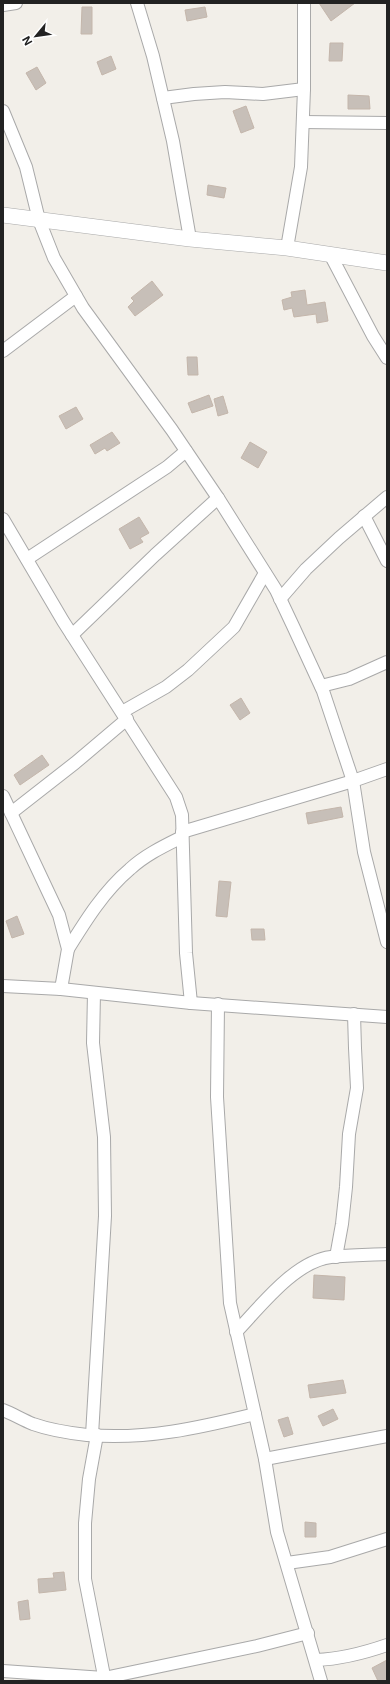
<svg xmlns="http://www.w3.org/2000/svg" width="390" height="1684" viewBox="0 0 390 1684" font-family="Inter,sans-serif">
<style>
.building{fill:#c7bfb8;stroke:#c4b6ab}
.lines{fill:none;stroke-linecap:round;stroke-linejoin:round}
.minor-casing{stroke:#a9a9a9;stroke-width:14}
.tertiary-casing{stroke:#a9a9a9;stroke-width:16}
.minor{stroke:#fff;stroke-width:12}
.tertiary{stroke:#fff;stroke-width:15}
</style>
<rect width="100%" height="100%" fill="#f2efe9"/>
<g class="building">
<polygon points="319,3 355,3 331,21"/>
<polygon points="82,7 92,7 92,34 81,34"/>
<polygon points="205,7 207,17 187,21 185,10"/>
<polygon points="330,43 343,43 342,61 329,61"/>
<polygon points="111,56 116,69 102,75 97,62"/>
<polygon points="37,67 46,83 36,90 26,73"/>
<polygon points="348,95 369,96 370,109 348,109"/>
<polygon points="246,106 254,128 241,133 233,111"/>
<polygon points="208,185 226,188 224,198 207,195"/>
<polygon points="152,281 163,295 135,316 128,307 134,301 131,298"/>
<polygon points="305,290 307,305 325,302 328,321 317,323 316,314 294,317 292,308 284,310 282,300 292,297 291,292"/>
<polygon points="187,357 197,357 198,375 188,375"/>
<polygon points="209,395 213,406 192,413 188,403"/>
<polygon points="223,396 228,413 218,416 214,399"/>
<polygon points="76,407 83,419 66,429 59,416"/>
<polygon points="112,432 120,443 107,451 105,448 95,454 90,445"/>
<polygon points="250,442 267,452 258,468 241,458"/>
<polygon points="139,517 149,533 140,538 143,542 130,549 119,529"/>
<polygon points="241,698 250,713 240,720 230,705"/>
<polygon points="42,755 49,765 20,785 14,775"/>
<polygon points="341,807 343,817 308,824 306,813"/>
<polygon points="219,881 231,882 227,917 216,916"/>
<polygon points="17,916 24,934 12,938 6,921"/>
<polygon points="251,929 264,929 265,940 252,940"/>
<polygon points="314,1275 345,1277 344,1300 313,1298"/>
<polygon points="343,1380 346,1393 310,1398 308,1385"/>
<polygon points="333,1409 338,1419 323,1426 318,1416"/>
<polygon points="288,1417 293,1434 284,1437 278,1420"/>
<polygon points="305,1522 316,1523 316,1537 305,1537"/>
<polygon points="64,1572 66,1590 39,1593 38,1579 54,1578 53,1573"/>
<polygon points="28,1600 30,1619 20,1620 18,1602"/>
<polygon points="387,1660 387,1681 378,1681 372,1668"/>
</g>
<g class="lines">
<g class="minor-casing">
<g id="minor">
<polyline points="137,3 153,56 173,141 190,239"/>
<polyline points="3,5 16,3"/>
<polyline points="163,98 194,94 225,92 263,94 304,89"/>
<polyline points="3,111 26,167 39,220 54,258 83,308 172,430 218,498 276,590 293,626 323,691 353,781 364,852 387,942"/>
<polyline points="303,122 387,123"/>
<polyline points="287,248 301,167 304,89 304,3"/>
<polyline points="330,254 373,336 387,358"/>
<polyline points="3,351 76,296"/>
<polyline points="364,516 387,561"/>
<polyline points="3,519 63,621 176,797 182,815 186,953 191,1003"/>
<polyline points="27,559 167,467 186,451"/>
<polyline points="280,599 306,569 339,538 387,497"/>
<polyline points="72,635 155,555 218,498"/>
<polyline points="321,686 349,679 387,662"/>
<polyline points="122,712 166,687 188,670 234,627 265,573"/>
<polyline points="3,796 59,915 68,949 61,989"/>
<polyline points="11,813 75,763 127,719"/>
<polyline points="182,832 353,781 387,769"/>
<path d="M68 949C86 920 104 891 130 869 145 855 164 846 182 837"/>
<polyline points="3,986 61,989 191,1003 387,1017"/>
<polyline points="218,1004 217,1097 230,1303 265,1459 277,1532 321,1681"/>
<polyline points="336,1257 342,1224 346,1187 349,1134 357,1088 355,1048 354,1014"/>
<path d="M236 1332C260 1307 295 1261 331 1257 350 1255 369 1255 387 1254"/>
<path d="M3 1410C13 1414 23 1420 33 1424 50 1430 69 1433 87 1435 146 1440 198 1428 255 1414"/>
<polyline points="92,1435 105,1216 104,1137 93,1043 94,993"/>
<polyline points="97,1435 89,1479 85,1523 85,1579 105,1681"/>
<polyline points="265,1459 387,1436"/>
<polyline points="287,1563 330,1557 387,1539"/>
<path d="M316 1660C341 1659 364 1653 387 1645"/>
<polyline points="3,1671 104,1678 257,1646 308,1633"/>
</g>
</g>
<g class="tertiary-casing">
<polyline id="tertiary" points="3,215 190,239 287,248 387,263"/>
</g>
<use href="#minor" class="minor"/>
<use href="#tertiary" class="tertiary"/>
</g>
<rect width="390" height="1684" fill="none" stroke="#222222" stroke-width="8"/>
<g transform="translate(36 36) rotate(241)" stroke="#ffffff" stroke-width="3" paint-order="stroke">
<path d="M0-3L7 15L0 10L-7 15Z" fill="#222222"/>
<text y="-6" font-size="11" font-weight="bold" text-anchor="middle" fill="#222222">N</text>
</g>
</svg>
